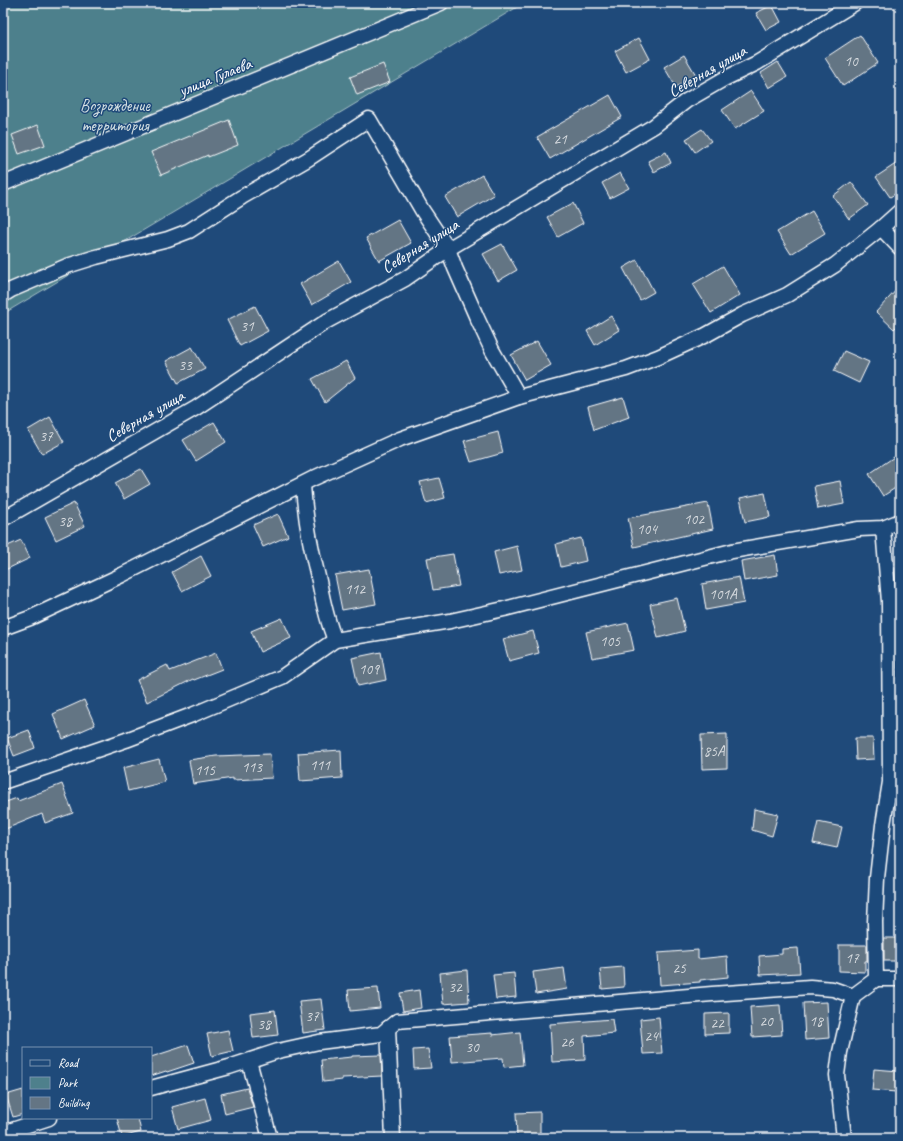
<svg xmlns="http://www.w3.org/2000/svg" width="903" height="1141" viewBox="0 0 903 1141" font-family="Caveat,sans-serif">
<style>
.green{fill:#4e808c;stroke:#a6c0c6}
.building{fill:#647584;stroke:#fff}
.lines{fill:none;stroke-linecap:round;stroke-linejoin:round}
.minor-casing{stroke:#fff;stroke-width:17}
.minor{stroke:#1f4a7a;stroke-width:14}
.labels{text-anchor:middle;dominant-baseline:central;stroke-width:3;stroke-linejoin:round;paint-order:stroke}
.number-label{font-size:15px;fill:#d8dce0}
.street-label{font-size:17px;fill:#fff;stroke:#1f4a7a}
.park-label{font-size:17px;fill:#d3dfe2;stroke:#1f4a7a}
</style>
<rect width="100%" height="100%" fill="#1f4a7a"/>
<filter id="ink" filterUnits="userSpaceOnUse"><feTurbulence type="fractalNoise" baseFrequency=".025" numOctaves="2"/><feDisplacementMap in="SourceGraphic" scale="8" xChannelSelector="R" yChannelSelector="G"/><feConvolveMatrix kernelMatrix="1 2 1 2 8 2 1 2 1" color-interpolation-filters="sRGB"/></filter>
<g filter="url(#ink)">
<polygon class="green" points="3,3 524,3 3,314"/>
<g class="building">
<polygon points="772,5 781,22 766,30 756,13"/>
<polygon points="860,35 878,63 843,86 825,58"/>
<polygon points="639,38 650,59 626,72 615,51"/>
<polygon points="684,55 696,75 676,87 664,67"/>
<polygon points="778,62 787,77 769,88 761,73"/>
<polygon points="383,64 390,82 357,95 350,77"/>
<polygon points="751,91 764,111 735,129 722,110"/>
<polygon points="610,95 622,117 550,159 537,137"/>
<polygon points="229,120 238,145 208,157 208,155 161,175 151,152"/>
<polygon points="38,125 45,145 19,154 12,135"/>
<polygon points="702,129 711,141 695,152 686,139"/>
<polygon points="666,152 671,163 654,172 648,161"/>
<polygon points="900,161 900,191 890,197 876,177"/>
<polygon points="620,173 629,188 610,198 602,183"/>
<polygon points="482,175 494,195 457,217 445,197"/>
<polygon points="851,182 868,205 849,219 833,196"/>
<polygon points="573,203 583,223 558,237 547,217"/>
<polygon points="812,211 825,233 791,254 777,232"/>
<polygon points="398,220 411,243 379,261 366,238"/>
<polygon points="502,244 517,270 498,281 483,254"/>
<polygon points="637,260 654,292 640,300 623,268"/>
<polygon points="339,261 351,282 312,305 300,284"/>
<polygon points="723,266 740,295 711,313 693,284"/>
<polygon points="900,286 900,323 894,329 876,312"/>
<polygon points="255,306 268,331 240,346 227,320"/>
<polygon points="611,316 619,330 595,345 587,331"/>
<polygon points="537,341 551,365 525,380 511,355"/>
<polygon points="192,347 205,369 178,383 166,361"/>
<polygon points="844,351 869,362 859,383 834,371"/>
<polygon points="346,361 355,378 325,402 312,379"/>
<polygon points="623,397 629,417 594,430 588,407"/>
<polygon points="50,417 64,442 42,454 28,430"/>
<polygon points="214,422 226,442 196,461 183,440"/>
<polygon points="498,432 503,453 471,462 464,441"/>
<polygon points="900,453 900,485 883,496 869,474"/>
<polygon points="141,469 150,484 124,499 115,483"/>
<polygon points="439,478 445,498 426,503 420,482"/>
<polygon points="840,481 844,504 818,509 814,486"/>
<polygon points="765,493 770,517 745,522 740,498"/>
<polygon points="74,503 85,526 56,540 45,517"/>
<polygon points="708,503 713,529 634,547 628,518"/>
<polygon points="278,514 288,536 263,547 253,525"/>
<polygon points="581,538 586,561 561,567 556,544"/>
<polygon points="21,540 30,558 3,571 3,548"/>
<polygon points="517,546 522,570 499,575 494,552"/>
<polygon points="453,554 459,586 433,590 427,558"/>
<polygon points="775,555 778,575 744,581 741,561"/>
<polygon points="201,556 211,576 182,591 172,572"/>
<polygon points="369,569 376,604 342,610 335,575"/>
<polygon points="739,577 744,603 706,610 702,584"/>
<polygon points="677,598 685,631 658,638 650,604"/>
<polygon points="282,618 291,638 260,652 251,631"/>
<polygon points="628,623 634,650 592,658 586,632"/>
<polygon points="533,631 539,653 509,661 503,639"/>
<polygon points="381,652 386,680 358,686 352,658"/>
<polygon points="216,653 222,669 194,680 193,679 147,702 137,680 167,665 170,671"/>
<polygon points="84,700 95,725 63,739 53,714"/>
<polygon points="29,730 35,748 14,756 7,738"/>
<polygon points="727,734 727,768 702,769 701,735"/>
<polygon points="855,738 873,738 874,759 856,760"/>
<polygon points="341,750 342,778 300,781 298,753"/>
<polygon points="270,754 272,778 233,780 233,778 193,784 189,760 216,756"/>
<polygon points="159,759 165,782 128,791 123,768"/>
<polygon points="62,784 73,813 45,823 42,814 3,830 3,803 17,798 18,801"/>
<polygon points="754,809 778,814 772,836 752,830"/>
<polygon points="818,822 842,827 837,848 813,843"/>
<rect x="884" y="938" width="16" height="23"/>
<polygon points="839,945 867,945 867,961 865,961 865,972 839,971"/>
<polygon points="798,948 800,973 760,975 759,956 782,954 782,949"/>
<polygon points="698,950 698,959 727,956 728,977 700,980 700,982 660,985 658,953"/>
<polygon points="623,967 624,987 602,989 600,969"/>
<polygon points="564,968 567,989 536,994 533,972"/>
<polygon points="467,970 469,1002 443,1004 440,973"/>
<polygon points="514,973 516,997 496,999 493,975"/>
<polygon points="378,988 380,1008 350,1011 348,990"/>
<polygon points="419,990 421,1008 403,1011 400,993"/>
<polygon points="321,999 325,1030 303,1033 299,1001"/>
<polygon points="827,1002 829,1038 805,1040 803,1003"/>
<polygon points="780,1005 782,1035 752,1037 750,1007"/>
<polygon points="275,1010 278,1035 253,1038 250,1013"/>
<polygon points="729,1013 729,1033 705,1034 705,1014"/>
<polygon points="659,1017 662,1053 643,1054 640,1019"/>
<polygon points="612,1019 614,1033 584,1036 585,1060 552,1062 550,1024"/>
<polygon points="228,1030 233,1051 212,1056 207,1034"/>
<polygon points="520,1032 523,1065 504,1067 503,1058 452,1062 450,1036 492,1033 492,1035"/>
<polygon points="188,1045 194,1063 167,1072 166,1071 151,1076 151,1057"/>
<polygon points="428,1049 431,1068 414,1069 413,1050"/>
<polygon points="381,1055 382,1076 342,1078 342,1080 323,1082 321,1060 352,1057 352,1056"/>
<polygon points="874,1069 899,1071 896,1092 872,1090"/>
<polygon points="247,1088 253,1107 225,1114 221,1094"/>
<polygon points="23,1090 23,1114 13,1117 6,1095"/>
<polygon points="205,1098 211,1120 178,1129 172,1107"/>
<polygon points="540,1112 540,1138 517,1138 516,1113"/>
<polygon points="117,1118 138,1118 141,1132 122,1137"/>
</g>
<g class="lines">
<g class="minor-casing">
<g id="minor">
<polyline points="3,184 441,3"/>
<polyline points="900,211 881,228 900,248"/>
<polyline points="3,295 11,290 67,266 96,257 168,239 189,231 242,197 308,159 369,119 422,210 448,249 455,268 477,318 492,350 519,397"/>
<path d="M303 485C305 517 311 550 319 581 323 602 327 621 335 640"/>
<polyline points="3,519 196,408 327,321 405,279 448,249 654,126 686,101 724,79 757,63 855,3"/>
<polyline points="3,628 30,618 122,575 314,478 400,439 519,397 626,369 658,357 706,335 742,315 787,295 835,265 881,228"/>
<polyline points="3,782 126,740 192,715 282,677 335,640 450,621 504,609 732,551 859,529 883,528 900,521"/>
<polyline points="876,979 900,979"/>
<polyline points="388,1028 393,1138"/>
<polyline points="249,1061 270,1138"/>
<polyline points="151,1088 229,1067 278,1051 319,1042 381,1034 397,1021 712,994 810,987 833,989 853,996"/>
<polyline points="3,1133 49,1118"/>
<polyline points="844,1138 837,1075 840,1052 853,996 876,979 875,922 877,878 883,825 890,782 889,602 883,528"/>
</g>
</g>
<use href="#minor" class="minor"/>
</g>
</g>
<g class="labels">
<g class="number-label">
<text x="851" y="61">10</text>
<text x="560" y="139">21</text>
<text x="247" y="326">31</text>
<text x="185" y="365">33</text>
<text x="46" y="436">37</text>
<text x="694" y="519">102</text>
<text x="65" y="521">38</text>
<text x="647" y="529">104</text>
<text x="355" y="589">112</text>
<text x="723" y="594">101А</text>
<text x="610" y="641">105</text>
<text x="369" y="669">109</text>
<text x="714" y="751">85А</text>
<text x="320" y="765">111</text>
<text x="252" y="767">113</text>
<text x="205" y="770">115</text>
<text x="852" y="958">17</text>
<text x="679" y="968">25</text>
<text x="455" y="987">32</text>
<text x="312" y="1016">37</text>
<text x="766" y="1021">20</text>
<text x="816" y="1021">18</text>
<text x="717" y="1023">22</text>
<text x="264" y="1024">38</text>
<text x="651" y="1036">24</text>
<text x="567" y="1042">26</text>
<text x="472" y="1047">30</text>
</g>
<g class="street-label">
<text transform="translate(707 71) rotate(-30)">Северная улица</text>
<text transform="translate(215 77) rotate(-22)">улица Гулаева</text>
<text transform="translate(420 246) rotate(-32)">Северная улица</text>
<text transform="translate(145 416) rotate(-30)">Северная улица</text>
</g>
<g class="park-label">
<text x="115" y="105">Возрождение<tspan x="115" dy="20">территория</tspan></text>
</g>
</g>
<rect width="903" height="1141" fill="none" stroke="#1f4a7a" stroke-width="16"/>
<rect x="8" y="8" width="887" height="1125" fill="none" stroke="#fff" stroke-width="1.5" filter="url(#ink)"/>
<rect x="22" y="1047" width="130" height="72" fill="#1f4a7a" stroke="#7992af"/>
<rect x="30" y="1060" width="20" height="6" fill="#1f4a7a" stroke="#7992af"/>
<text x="58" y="1067" font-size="12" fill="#ffffff">Road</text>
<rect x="30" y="1077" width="20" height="12" fill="#4e808c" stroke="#7992af"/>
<text x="58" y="1087" font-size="12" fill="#ffffff">Park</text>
<rect x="30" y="1097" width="20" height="12" fill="#647584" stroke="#7992af"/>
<text x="58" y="1107" font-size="12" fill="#ffffff">Building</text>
</svg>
